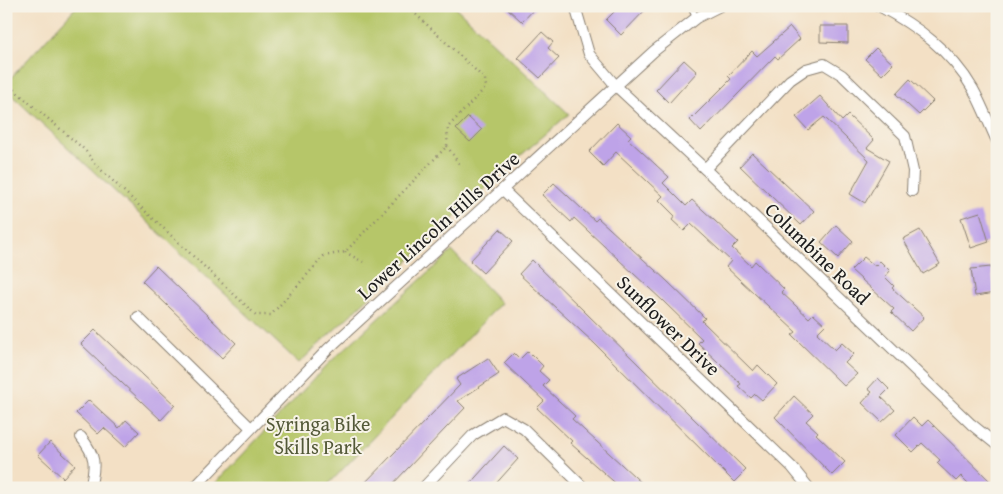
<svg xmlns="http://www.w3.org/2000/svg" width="1003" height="494" viewBox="0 0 1003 494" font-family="'Gentium Book Plus',serif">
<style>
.green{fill:#b6c669;stroke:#697142}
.building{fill:#bea3e8}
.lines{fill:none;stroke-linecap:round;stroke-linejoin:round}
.lane-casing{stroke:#887e70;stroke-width:8}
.street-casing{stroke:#887e70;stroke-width:12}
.path{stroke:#887e70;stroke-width:2.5;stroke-dasharray:1 4;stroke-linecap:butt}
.lane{stroke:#fff;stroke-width:5}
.street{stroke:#fff;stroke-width:10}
.labels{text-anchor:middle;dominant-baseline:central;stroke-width:4;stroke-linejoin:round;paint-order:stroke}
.street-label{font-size:20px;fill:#1c1c1c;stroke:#f7f3e8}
.park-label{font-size:20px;fill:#525837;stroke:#f7f3e8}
</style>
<rect width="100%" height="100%" fill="#f7f3e8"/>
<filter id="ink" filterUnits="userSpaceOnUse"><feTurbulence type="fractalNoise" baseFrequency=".02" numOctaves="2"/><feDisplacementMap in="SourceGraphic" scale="10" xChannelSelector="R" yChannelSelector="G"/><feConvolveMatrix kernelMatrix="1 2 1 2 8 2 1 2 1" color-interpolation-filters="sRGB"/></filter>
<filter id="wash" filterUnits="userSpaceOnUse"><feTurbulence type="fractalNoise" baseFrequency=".0096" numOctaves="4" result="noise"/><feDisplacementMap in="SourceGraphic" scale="20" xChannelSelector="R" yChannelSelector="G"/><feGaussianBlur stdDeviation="1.12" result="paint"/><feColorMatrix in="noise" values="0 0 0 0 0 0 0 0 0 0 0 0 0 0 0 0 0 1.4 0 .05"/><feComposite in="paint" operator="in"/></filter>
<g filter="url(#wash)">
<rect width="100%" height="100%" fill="#f3e0c5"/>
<g class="green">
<polygon points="77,6 454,6 569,114 519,157 299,363 6,90 6,83"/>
<polygon points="452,251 501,303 325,488 211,488 327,365"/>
</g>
<g id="blocks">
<g class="building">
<polygon points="505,6 537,6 522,22"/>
<polygon points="620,6 649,6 621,35 606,20"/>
<polygon points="820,26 848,26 848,43 820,42"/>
<polygon points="790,27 800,39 778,59 775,56 701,132 690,120 731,79 728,76 752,51 757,56"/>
<polygon points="542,32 553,42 548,48 559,58 540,78 518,58"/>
<polygon points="876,48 893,64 882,75 865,59"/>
<polygon points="684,60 697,72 669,103 656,90"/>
<polygon points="910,79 933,101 919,115 896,94"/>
<polygon points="820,96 842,121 848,115 874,140 867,148 889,161 865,203 850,194 869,160 824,117 808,130 796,117"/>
<polygon points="468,117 482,130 470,142 456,129"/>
<polygon points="617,123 631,136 628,139 669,177 663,183 686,206 692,200 738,242 732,248 751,266 755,261 784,289 781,292 809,318 813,314 825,325 817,333 835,350 842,343 854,354 845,363 857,374 844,386 792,335 796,332 726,267 731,261 691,224 684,231 672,220 675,216 659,200 663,196 616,152 603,166 589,152"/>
<polygon points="752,153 814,211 801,225 740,166"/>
<polygon points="554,183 595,221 598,218 666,280 705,318 702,321 753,371 758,365 777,384 762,400 755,394 751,398 738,386 741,384 698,343 702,339 663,301 574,218 571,222 542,195"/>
<polygon points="980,212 989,242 971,248 961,218"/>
<polygon points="836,225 853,241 838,258 821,242"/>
<polygon points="500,229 513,241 483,273 470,261"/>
<polygon points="920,230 940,264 923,274 903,239"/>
<polygon points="864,257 875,266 880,261 890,271 885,277 894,286 892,288 924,317 911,331 891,312 894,309 851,270"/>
<polygon points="532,260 746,470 734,482 594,343 519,274"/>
<polygon points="156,266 236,343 222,358 142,281"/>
<polygon points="991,267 995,293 975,296 971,269"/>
<polygon points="95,330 175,405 161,420 81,344"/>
<polygon points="528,351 543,366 539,371 549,380 543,386 575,416 572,419 647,488 621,488 570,443 572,441 537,408 544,401 504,363 514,353 520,359"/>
<polygon points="488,358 499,374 458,401 465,408 389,488 360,488 460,385 456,379"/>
<polygon points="878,378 889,389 881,397 895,410 882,422 862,403 872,392 868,389"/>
<polygon points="794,396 813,414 806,421 818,432 816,434 845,462 832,475 775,417"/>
<polygon points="89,400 119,428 126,420 139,432 125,447 104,428 98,434 76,413"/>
<polygon points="913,417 922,426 928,420 997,488 973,488 961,476 956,481 937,463 940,460 922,443 913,452 896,435"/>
<polygon points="50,442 75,465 63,478 38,455"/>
<polygon points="504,446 518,459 492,488 466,488"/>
</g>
</g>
</g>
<g filter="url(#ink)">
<use href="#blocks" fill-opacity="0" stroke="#887e70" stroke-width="1"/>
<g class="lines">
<g class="lane-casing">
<polyline id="lane" points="691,6 696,18"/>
</g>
<g class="street-casing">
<g id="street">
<polyline points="575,6 589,54 616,86 705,169 971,424 997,445"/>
<path d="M879 6C917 26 951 51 973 89 982 105 989 124 997 141"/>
<polyline points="705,169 790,80 806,69 824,64 842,75 905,136 913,171 912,191"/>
<polyline points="503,190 792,467 809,488"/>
<polyline points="138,317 251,428"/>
<path d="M81 437C96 456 96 464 90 488"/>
<polyline points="194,488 328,349 654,51 696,18 720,6"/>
<polyline points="423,488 473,435 503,417 524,429 584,488"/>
</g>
</g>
<g class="path">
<polyline points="6,83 85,150 97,166 256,315 271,315 324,256 345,252 447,146 448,127 486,87 485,79 407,6"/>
<polyline points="447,146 460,165"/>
<polyline points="345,252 363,262"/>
</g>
<use href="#lane" class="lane"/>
<use href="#street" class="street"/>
</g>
</g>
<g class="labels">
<g class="street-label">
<text transform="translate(438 225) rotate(-42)">Lower Lincoln Hills Drive</text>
<text transform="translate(818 253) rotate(44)">Columbine Road</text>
<text transform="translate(669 325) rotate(44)">Sunflower Drive</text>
</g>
<g class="park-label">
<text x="318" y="423">Syringa Bike<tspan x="318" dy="23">Skills Park</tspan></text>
</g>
</g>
<rect width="1003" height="494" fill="none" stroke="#f7f3e8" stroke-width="25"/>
</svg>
